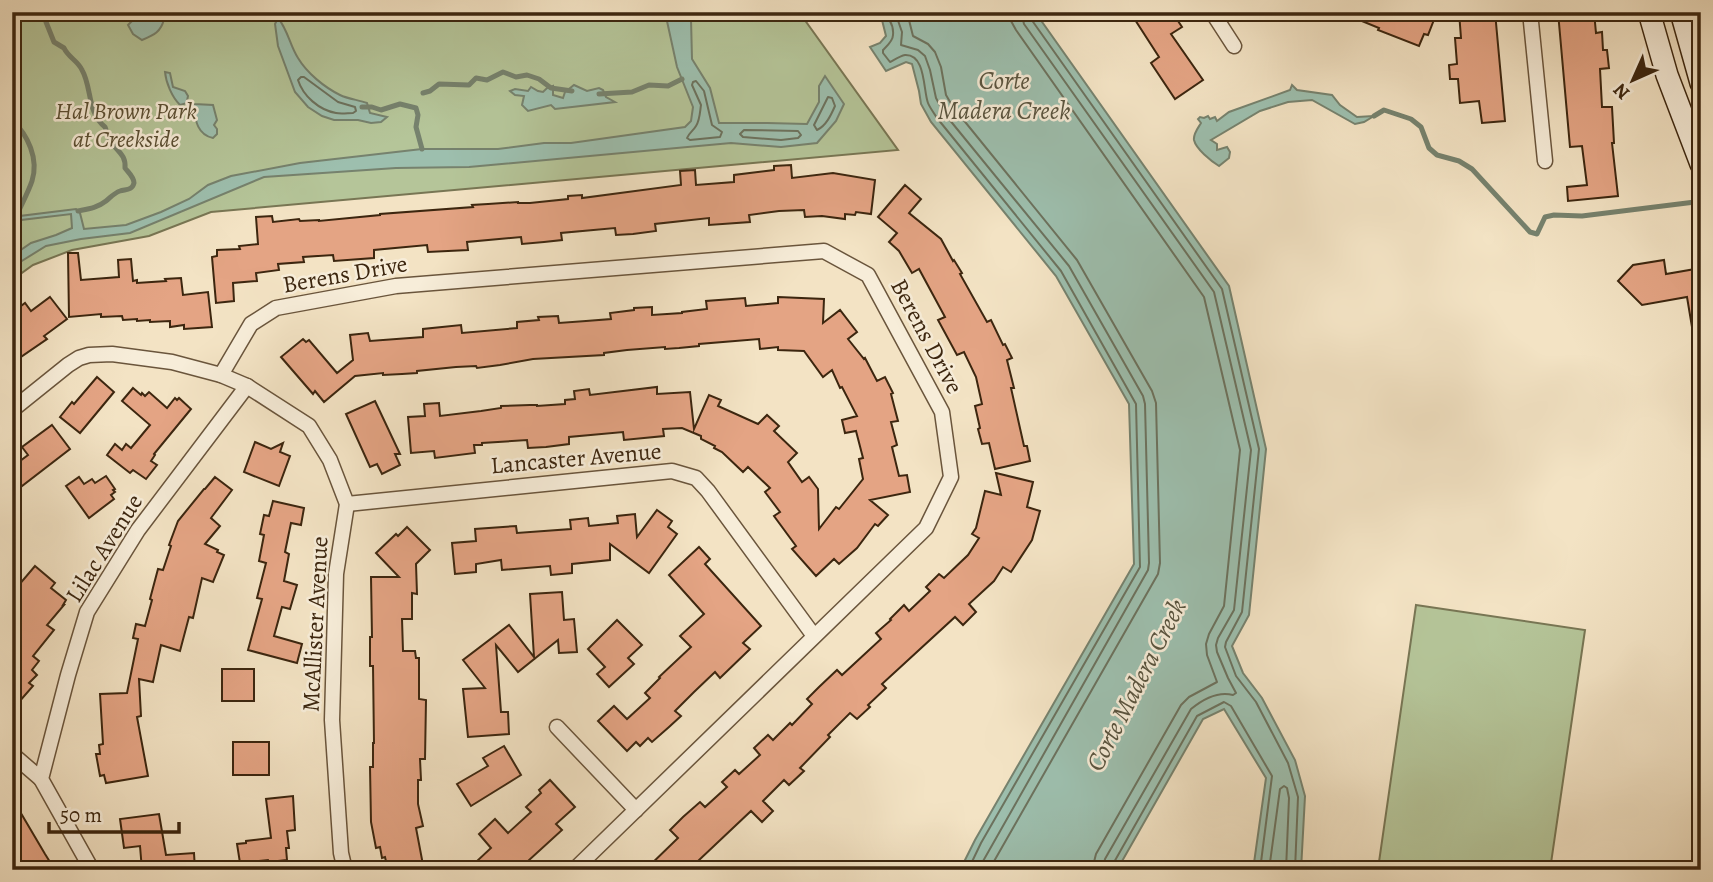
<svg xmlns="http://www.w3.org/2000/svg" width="1713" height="882" viewBox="0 0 1713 882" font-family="Alegreya,serif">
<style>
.green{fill:#b5c599;stroke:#787654;stroke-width:2}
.water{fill:#9dbfae;stroke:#76826e;stroke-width:2}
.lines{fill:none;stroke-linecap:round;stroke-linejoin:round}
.shore{stroke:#6c725e;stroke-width:2}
.stream{stroke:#76826e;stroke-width:5}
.building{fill:#e4a484;stroke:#3c260f;stroke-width:2}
.minor-casing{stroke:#6a553c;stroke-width:17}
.secondary-casing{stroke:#3c260f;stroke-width:24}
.minor{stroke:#f7edd9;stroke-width:14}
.secondary{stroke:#f7edd9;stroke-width:21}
.labels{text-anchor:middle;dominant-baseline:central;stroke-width:5;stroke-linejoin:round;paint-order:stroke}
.park-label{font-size:24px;font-style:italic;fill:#5a4e32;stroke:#f7edd9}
.street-label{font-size:24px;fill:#3c260f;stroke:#f7edd9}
.water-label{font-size:26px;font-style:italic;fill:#59543f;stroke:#f7edd9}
</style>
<rect width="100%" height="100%" fill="#f3e3c4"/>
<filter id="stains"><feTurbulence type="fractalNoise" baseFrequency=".00286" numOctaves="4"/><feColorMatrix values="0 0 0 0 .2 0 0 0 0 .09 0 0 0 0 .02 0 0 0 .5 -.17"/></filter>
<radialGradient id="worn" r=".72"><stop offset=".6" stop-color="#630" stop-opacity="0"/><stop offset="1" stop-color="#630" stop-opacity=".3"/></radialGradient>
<g class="green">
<polygon points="12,12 799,12 898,150 211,212 149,236 72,250 33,265 12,280"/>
<polygon points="1416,605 1585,630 1550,870 1431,870 1379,862"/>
</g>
<g class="water">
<path d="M137 12C147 12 156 11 164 19 161 32 154 35 142 40L133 34 128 25 135 18Z"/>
<polygon points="665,12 688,12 691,19 692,59 710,88 719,123 767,123 807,124 819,102 819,86 825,76 844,104 836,121 817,143 781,147 731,143 469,167 396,168 264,177 130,233 81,239 46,246 12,267 12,256 31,243 56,235 72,228 71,214 12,221 12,217 76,209 80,213 84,229 126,225 161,212 189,199 208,185 231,176 300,163 422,149 498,149 544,143 571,143 685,127 691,121 693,107 677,67"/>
<polygon points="858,12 1035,12 1229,286 1266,449 1249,615 1232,646 1243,673 1262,698 1295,760 1305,796 1301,870 1253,870 1266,778 1224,709 1203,719 1117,870 960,870 975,840 1134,564 1129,404 1056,276 931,122 921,104 919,91 912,64 906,62 886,71 870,47 880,43 886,36 882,20 866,20"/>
<path d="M278 18C288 30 290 46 298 58 307 73 324 87 340 95 348 99 359 100 367 103L370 113 387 117 381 122 371 123 358 120H334L322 116 308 107 295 92 278 46 275 24Z"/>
<path d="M165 72 170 73 173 87 185 91 188 96 187 101 194 104 213 105 217 120 214 125 217 129V134L213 138C198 135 195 121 194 107L187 103 180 105C172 97 166 83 165 72Z"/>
<polygon points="574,85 587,91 599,88 603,90 606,97 615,102 555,109 551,105 528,111 522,105 524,96 515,95 510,91 515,89 528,91 531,87 538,91 543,92 547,88 553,86 553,95 563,98 565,92"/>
<path d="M1292 85 1297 90 1332 95 1340 105 1357 117 1374 116 1364 122 1355 124 1312 100 1288 102 1260 111 1211 140 1217 144V150L1227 147 1230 152 1229 158 1219 166C1211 161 1196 149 1194 140 1193 134 1198 128 1201 123L1198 119 1200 117 1204 118 1208 116 1210 119 1215 117 1217 121 1229 112 1290 90Z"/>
</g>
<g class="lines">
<g class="shore">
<path d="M878 12C888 14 894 25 893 35 893 41 887 46 883 50V53L890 62C894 60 900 56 905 55 926 54 923 90 928 103 930 108 934 113 937 118L1061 271 1136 404 1140 567 981 843 968 870"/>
<polyline points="895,12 902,32 901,45 918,50 925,56 930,70 936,98 944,113 1069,266 1143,396 1145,404 1149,563 1148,570 978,870"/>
<polyline points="907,12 913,36 928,44 935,52 941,67 946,95 953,107 1077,260 1152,391 1156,403 1160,563 1158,574 989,870"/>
<polyline points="1010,12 1011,21 1016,30 1204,297 1240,450 1224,606 1209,634 1206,644 1207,655 1217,682 1189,697 1181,705 1096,854 1092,870"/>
<path d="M1021 12 1024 24 1214 292 1251 450 1234 610 1218 638 1216 645 1217 652 1228 678 1236 693 1233 695C1218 691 1202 700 1191 709L1105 859 1103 870"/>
<polyline points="1030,12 1031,19 1222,289 1259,449 1242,612 1226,642 1225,647 1236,676 1256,702 1288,763 1298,797 1295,870"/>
<path d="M301 77H304L338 102 355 107 356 111 353 113C348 113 341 114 336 113 319 110 303 96 298 80Z"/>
<path d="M696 81 704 91 712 125 722 132 720 137 690 140 687 138C689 133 693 131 696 126 700 120 700 111 701 105L692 85 693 82Z"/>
<path d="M828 97 832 98 835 106C831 115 826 126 817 130L814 125Z"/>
<polygon points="744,130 798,131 801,135 798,138 781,140 743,137 740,134"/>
<polyline points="1112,870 1113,864 1197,716 1224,702 1231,706 1272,776 1260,870"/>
<polyline points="1269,870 1280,789 1284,786 1287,788 1289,798 1286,870"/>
</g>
<g class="stream">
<path d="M48 12 46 22 54 42 64 48C68 57 78 61 82 70 92 87 87 113 105 127 107 132 108 139 112 143 118 152 126 155 125 168 128 172 134 177 134 183 132 191 125 189 120 191 114 193 110 198 106 201 97 208 88 209 78 211"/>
<polyline points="423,93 430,91 439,84 469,85 476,78 487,80 503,72 516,77 527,75 539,79 551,88 572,91"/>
<polyline points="599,94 632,92 649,85 668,86 682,79"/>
<polyline points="362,107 372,107 381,110 400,104 416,108 418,115 416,127 422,149"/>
<polyline points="1374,116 1384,110 1411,119 1421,127 1429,148 1437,155 1459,161 1472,169 1530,232 1537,234 1545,217 1554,215 1582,216 1695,202"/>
<path d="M12 120C28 135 39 159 32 181 28 193 21 205 16 217"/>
<polyline points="884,870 888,864"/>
</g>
</g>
<g class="building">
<polygon points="1130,12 1172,12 1182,27 1171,34 1203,80 1175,99 1151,63 1159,57"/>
<polygon points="1340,12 1437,12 1428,35 1424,34 1419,46 1378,30 1379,28"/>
<polygon points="1459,12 1495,12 1505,121 1482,123 1479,101 1460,103 1458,79 1450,79 1449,65 1457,64 1455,38 1461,38"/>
<polygon points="1558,12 1594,12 1596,33 1602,32 1603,50 1607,50 1609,68 1600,69 1602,107 1612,107 1614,143 1612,143 1618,196 1568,201 1567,187 1587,185 1582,146 1570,147"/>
<polygon points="791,165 792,178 833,173 875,180 871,214 856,212 855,215 845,214 845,219 822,216 805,217 804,210 779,211 749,215 750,222 709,225 709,218 655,224 656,231 633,234 616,235 615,228 561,233 562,240 544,242 522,244 521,237 467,242 468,250 428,252 427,245 374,250 374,258 334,261 333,255 303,257 304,262 278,264 279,270 256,273 257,281 233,283 234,301 216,303 212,257 217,256 217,250 240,249 239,246 258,244 256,217 272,216 273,222 299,219 300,221 319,220 319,221 380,215 380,214 473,207 472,205 488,204 518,202 518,203 530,203 568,199 568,196 582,195 582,198 681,185 680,171 695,170 696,185 734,182 734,175 774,170 774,166"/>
<polygon points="905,185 921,199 909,213 941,239 953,261 954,260 962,273 960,274 987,322 991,320 1003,345 1005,344 1012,358 1007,360 1014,388 1011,388 1024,446 1027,446 1030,461 995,469 989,443 982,444 978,429 980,428 975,406 982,404 976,377 964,352 957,355 938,320 945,317 919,269 912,273 899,251 889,242 897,233 878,217"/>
<polygon points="68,253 78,253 81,280 119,277 118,260 131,259 133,281 137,280 137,283 166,281 165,279 181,278 183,295 208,292 212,327 184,329 184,325 170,327 170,321 150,322 150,320 137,321 137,319 123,320 122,316 101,317 101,314 69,317"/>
<polygon points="1664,260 1666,274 1701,268 1701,333 1693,333 1687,297 1642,305 1618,281 1633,265"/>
<polygon points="50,297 67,319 44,336 47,339 12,363 12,313 25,303 31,311"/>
<polygon points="778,297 824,299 823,323 840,310 857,332 848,339 864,359 865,358 877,381 885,377 893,393 891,394 898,421 891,422 897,445 892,447 899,476 907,475 910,492 870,500 888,515 878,526 875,524 857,548 839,564 834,559 816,576 792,549 796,546 774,516 780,512 765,492 770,488 748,467 743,472 722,452 714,448 715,446 701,439 701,436 682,428 663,429 664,436 624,440 623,432 569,437 569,444 546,447 528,448 527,440 482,443 482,445 474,445 475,453 435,458 434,451 411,453 408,417 425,416 424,404 439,403 440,416 481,411 501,408 501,406 530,405 537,405 537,406 565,404 565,400 575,399 574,391 589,389 590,395 657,387 657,394 690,392 694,429 709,395 721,400 718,406 758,424 767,415 779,426 774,431 797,453 788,462 802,482 809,477 818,489 819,529 836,507 839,509 863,479 859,459 863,458 856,431 845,433 842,420 857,416 842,387 840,388 832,370 823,377 804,351 778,350 778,347 760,349 759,339 699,344 699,346 679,348 665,349 665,347 627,350 604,353 604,355 533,359 500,365 477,368 476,366 456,367 417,371 417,373 402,374 383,375 383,373 355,376 324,402 315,391 313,394 281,357 303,339 306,342 309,340 337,373 353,360 350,335 368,333 370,341 423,337 423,329 461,325 462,333 517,328 517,322 539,320 538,317 558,316 559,323 586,321 611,319 610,313 634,310 634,308 652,307 652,315 682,313 682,312 707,309 706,301 745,298 746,306 778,303"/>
<polygon points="97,377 114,392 80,433 60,417 72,402 74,404"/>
<polygon points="133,388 141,395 142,393 145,396 149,392 167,408 175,398 177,400 179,398 191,409 154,454 155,455 151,461 157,465 146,479 133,470 130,473 107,455 115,444 122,450 126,444 131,448 150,425 122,401"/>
<polygon points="375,401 400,454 395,454 400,465 382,474 377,464 370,467 346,414"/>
<polygon points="52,425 70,449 22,486 12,472 12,467 28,455 22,447"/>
<polygon points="255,442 271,449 283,443 280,452 290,456 279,486 244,472"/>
<polygon points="996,473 1033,482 1027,507 1040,511 1032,540 1011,572 1003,567 994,581 969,604 976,612 963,625 955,617 882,684 886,688 868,705 870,707 857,719 850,713 828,735 830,737 800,768 804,771 789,785 784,780 763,801 773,811 762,822 751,811 698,861 707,870 645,870 678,838 670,830 683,817 700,802 705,807 727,787 722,782 735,770 739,774 760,755 754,748 768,735 773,740 790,723 792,725 812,704 807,699 819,687 837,670 842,675 881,639 876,633 891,620 890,619 904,605 909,611 930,591 926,587 939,574 944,578 968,555 979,538 972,534 976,528 985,491 1001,495"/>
<polygon points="106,476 115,489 113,490 115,492 111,495 114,499 89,518 66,486 79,477 84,484 92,479 95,483"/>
<polygon points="215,477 232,490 211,518 220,526 205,544 218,550 217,552 224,555 213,582 202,578 193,618 189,617 180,651 161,645 153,682 139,679 141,716 137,717 148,776 106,783 104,775 100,776 96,754 100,754 99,745 103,744 100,694 127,693 138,639 133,638 136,624 145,626 152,600 150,599 158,569 163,570 171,546 169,545 178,521 204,489 205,489"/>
<polygon points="273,501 304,508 301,525 291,523 285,552 289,554 284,581 297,585 290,609 282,607 274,636 302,644 297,663 248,650 262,599 257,598 266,563 259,561 264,535 260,534 264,515 269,516"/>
<polygon points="657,510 672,521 668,527 677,534 649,573 610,544 610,560 572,564 572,573 551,575 550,566 502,570 501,560 476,564 476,572 455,574 452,543 476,541 475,529 516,526 517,533 571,529 570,520 588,518 589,526 618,523 617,516 635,514 637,537"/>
<polygon points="407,527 430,550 416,564 417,594 412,593 412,619 402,619 403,651 415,651 416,658 419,658 419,699 426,700 425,759 420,759 421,780 418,780 418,804 423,826 416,828 424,870 388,870 385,857 382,858 380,847 376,848 371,822 370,767 373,767 373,743 374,743 373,666 370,666 370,637 372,637 371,577 399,577 376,553 396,534 398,536"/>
<polygon points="699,547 710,559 705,564 761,626 743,643 750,649 720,678 715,672 694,692 675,711 681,716 669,727 652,742 648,738 640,746 636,742 627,751 598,721 614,706 627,719 650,698 645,693 660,678 659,677 691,647 680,636 704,614 669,575"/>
<polygon points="35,566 55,583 51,588 66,600 63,605 64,605 47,625 54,630 33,656 39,661 32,670 37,675 29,683 33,686 12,710 12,593"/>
<polygon points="562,592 564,620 574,619 577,652 559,653 558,640 518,672 496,645 501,712 508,712 509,734 468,737 463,689 485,688 463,660 509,625 534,657 530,594"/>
<polygon points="617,620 642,645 628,658 634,664 609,687 597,674 605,667 588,649"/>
<rect x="222" y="669" width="32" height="32"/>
<rect x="233" y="742" width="36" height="33"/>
<polygon points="504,746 521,775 471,806 457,784 488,766 483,758"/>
<polygon points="550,780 575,807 556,824 562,830 528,861 529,862 521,870 484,870 477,861 491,848 479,834 495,819 508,833 531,812 526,807 541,793 539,790"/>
<polygon points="293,796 295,830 287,831 289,848 286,848 287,860 269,862 268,860 240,863 237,844 246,843 246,841 271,838 266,799"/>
<polygon points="12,798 45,854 55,870 20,870 12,857"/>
<polygon points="159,814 166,855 194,853 195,870 142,870 140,846 124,848 120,819"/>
</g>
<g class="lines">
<g class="minor-casing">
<g id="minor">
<polyline points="1212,12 1234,46"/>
<polyline points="1530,12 1545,161"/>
<polyline points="221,375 251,324 276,308 396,286 824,251 868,275 942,412 951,477 926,528 574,870"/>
<polyline points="12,410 68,365 79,358 89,355 112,354 172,362 221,375 247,386 309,426 330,460 347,504 336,574 332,720 341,853 345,870"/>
<polyline points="347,504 672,471 696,478 708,491 814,636"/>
<polyline points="557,727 636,810"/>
<polyline points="12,754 41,779"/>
<polyline points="92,870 41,779 68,675 87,612 138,530 247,386"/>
</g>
</g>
<g class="secondary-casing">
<g id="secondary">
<polyline points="1649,12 1667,75 1701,164"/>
<polyline points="1681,12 1701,83"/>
</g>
</g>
<use href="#minor" class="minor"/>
<use href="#secondary" class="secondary"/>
</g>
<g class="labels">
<g class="park-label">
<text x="126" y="111">Hal Brown Park<tspan x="126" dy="28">at Creekside</tspan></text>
</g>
<g class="street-label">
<text transform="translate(345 274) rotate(-10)">Berens Drive</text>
<text transform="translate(927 336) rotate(62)">Berens Drive</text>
<text transform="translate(576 458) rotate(-5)">Lancaster Avenue</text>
<text transform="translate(104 548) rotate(-58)">Lilac Avenue</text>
<text transform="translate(315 624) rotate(-87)">McAllister Avenue</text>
</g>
<g class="water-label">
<text x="1004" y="80">Corte<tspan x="1004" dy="30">Madera Creek</tspan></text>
<text transform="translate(1136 685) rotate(-63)">Corte Madera Creek</text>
</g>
</g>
<rect width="1713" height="882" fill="none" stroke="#f3e3c4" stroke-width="42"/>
<rect x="14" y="14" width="1685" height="854" fill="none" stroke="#3c260f" stroke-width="3.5"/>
<rect x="21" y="21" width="1671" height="840" fill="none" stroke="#3c260f" stroke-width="2"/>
<g transform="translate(1633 80) rotate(225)" stroke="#f7edd9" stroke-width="5" paint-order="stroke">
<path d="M0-5L12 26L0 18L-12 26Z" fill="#3c260f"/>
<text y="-10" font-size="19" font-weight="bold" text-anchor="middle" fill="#3c260f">N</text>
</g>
<path d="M49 822v10h130v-10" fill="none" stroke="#3c260f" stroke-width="3.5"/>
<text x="60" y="822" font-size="21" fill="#3c260f" stroke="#f7edd9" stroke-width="5" paint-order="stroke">50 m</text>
<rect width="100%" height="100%" filter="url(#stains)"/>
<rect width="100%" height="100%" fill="url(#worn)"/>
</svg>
